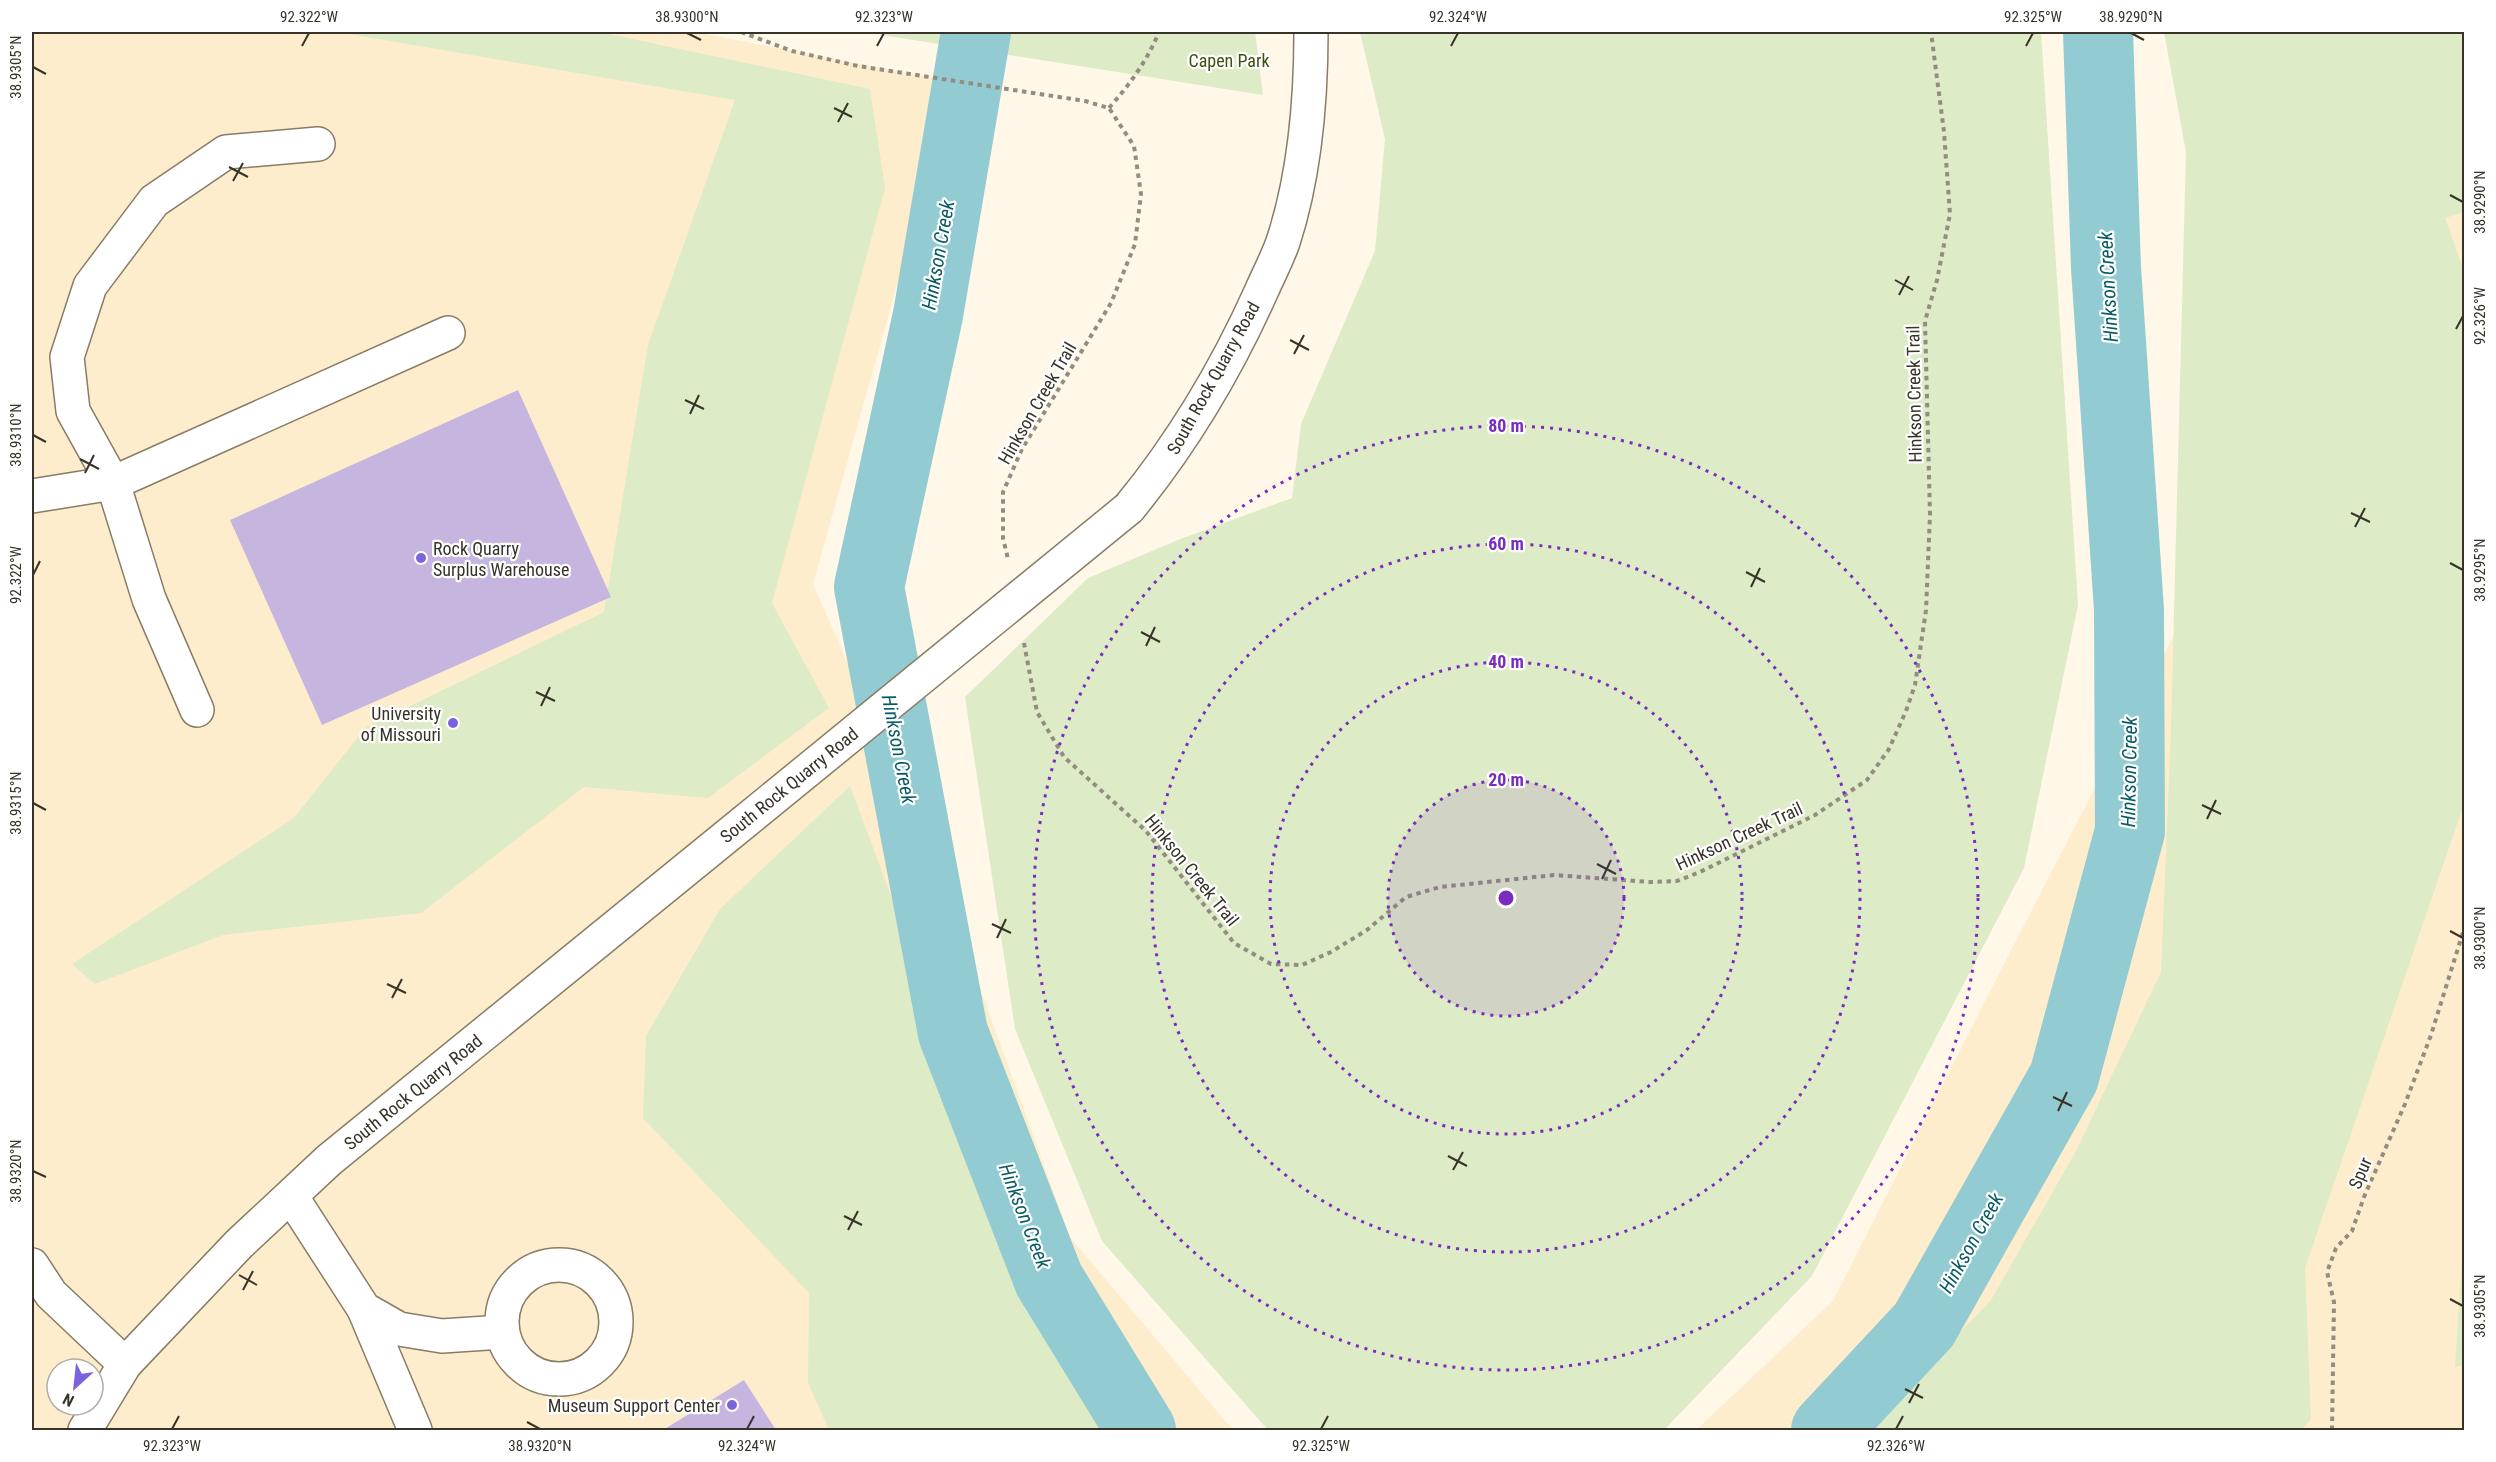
<svg xmlns="http://www.w3.org/2000/svg" width="2496" height="1462" viewBox="0 0 2496 1462" font-family="'Roboto Condensed',sans-serif">
<style>
.built{fill:#feedcc;fill-rule:evenodd}
.green{fill:#ddebc6}
.lines{fill:none;stroke-linecap:round;stroke-linejoin:round}
.river{stroke:#93cbd3;stroke-width:70}
.building{fill:#c6b6df}
.minor-casing{stroke:#887c65;stroke-width:36}
.path{stroke:#938d81;stroke-width:4;stroke-dasharray:4.5 4.5;stroke-linecap:butt}
.minor{stroke:#fff;stroke-width:33}
.minor-bridge-casing{stroke:#887c65;stroke-width:36;stroke-linecap:butt}
.minor-bridge{stroke:#fff;stroke-width:33}
.ticks{fill:none;stroke:#383329;stroke-width:2}
.ring{fill:none;stroke:#7b2cbf;stroke-width:3;stroke-dasharray:3 6}
.poi-dot{fill:#7c63de;stroke:#fff;stroke-width:2}
.labels{text-anchor:middle;dominant-baseline:central;stroke-width:4.5;stroke-linejoin:round;paint-order:stroke}
.park-label{font-size:18px;fill:#3e4f0e;stroke:#fff}
.street-label{font-size:18px;fill:#383329;stroke:#fff}
.poi-label{font-size:18px;fill:#383329;stroke:#fff;text-anchor:end}
.water-label{font-size:20px;font-style:italic;fill:#095b64;stroke:#fff}
.centre{fill:#7b2cbf;stroke:#fff;stroke-width:3}
.ring-label{font-size:18px;text-anchor:middle;font-weight:bold;fill:#7b2cbf;stroke:#fff;stroke-width:4.5;stroke-linejoin:round;paint-order:stroke}
.neatline{fill:none;stroke:#383329;stroke-width:2}
.ticks-label{font-size:15px;text-anchor:middle;fill:#383329}
</style>
<rect width="100%" height="100%" fill="#fff7e8"/>
<g class="built">
<path d="M32 32H694L940 79 929 171 813 584 934 861 1070 1237 1233 1430H32ZM57 1369H93V1405H57Z"/>
<polygon points="2464,75 2464,1430 1696,1430 1833,1301 2009,954"/>
</g>
<g class="green">
<polygon points="337,32 599,32 870,89 885,188 772,603 829,708 708,798 584,787 421,913 223,935 95,984 72,964 294,818 365,728 604,612 648,345 735,100"/>
<polygon points="863,32 1255,32 1263,95"/>
<polygon points="1360,32 2041,32 2078,605 2024,868 1812,1276 1664,1430 1268,1430 1102,1241 1015,1029 965,697 1088,578 1178,540 1292,498 1301,424 1375,251 1385,139"/>
<polygon points="2164,32 2464,32 2464,212 2445,218 2464,271 2464,804 2305,1268 2311,1419 2301,1430 1867,1430 1991,1300 2076,1151 2161,972 2171,729 2186,152"/>
<polygon points="850,786 920,973 923,1041 1021,1295 1103,1430 829,1430 808,1383 809,1293 643,1118 646,1036 720,909"/>
<polygon points="2464,1225 2464,1365 2455,1367"/>
</g>
<g class="lines">
<g class="river">
<polyline points="976,32 928,315 869,587 953,1033 1049,1280 1141,1430"/>
<polyline points="1826,1430 1924,1325 2064,1077 2130,831 2129,610 2106,268 2098,32"/>
</g>
</g>
<g class="building">
<polygon points="518,390 611,597 322,725 230,520"/>
<polygon points="744,1380 776,1430 663,1430"/>
</g>
<g class="lines">
<g class="minor-casing">
<g id="minor">
<polyline points="32,496 113,483 448,333"/>
<path d="M1129 508C1183 442 1226 370 1261 292 1268 276 1277 259 1283 242 1305 175 1311 101 1311 32"/>
<polyline points="197,710 149,599 113,483 73,411 67,357 90,286 154,201 226,152 318,144"/>
<polyline points="291,1196 364,1309 399,1329 442,1336 502,1332"/>
<circle cx="559" cy="1322" r="57"/>
<polyline points="32,1265 51,1294 125,1364"/>
<polyline points="364,1309 415,1430"/>
<polyline points="85,1430 125,1364 239,1244 329,1160 743,823"/>
</g>
</g>
<g class="path">
<polyline points="741,32 792,51 858,66 1085,101 1109,108 1134,146 1141,194 1135,244 1111,303 1022,449 1003,492 1003,538 1008,559"/>
<path d="M1109 108C1130 84 1147 61 1159 32"/>
<polyline points="1024,643 1037,712 1064,757 1146,831 1234,943 1271,964 1302,965 1331,952 1367,930 1406,897 1440,887 1554,875 1650,882 1677,881 1700,872 1815,815 1867,780 1889,749 1906,711 1915,685 1926,610 1930,514 1925,321 1937,280 1950,214 1944,132 1931,32"/>
<polyline points="2332,1430 2334,1302 2327,1272 2336,1248 2352,1231 2364,1197 2405,1104 2431,1035 2464,929"/>
</g>
<use href="#minor" class="minor"/>
<g class="minor-bridge-casing">
<polyline id="minor-bridge" points="743,823 1129,508"/>
</g>
<use href="#minor-bridge" class="minor-bridge"/>
</g>
<path class="ticks" d="M687 33 701 40M2131 33 2144 40M302 46 309 33M877 46 884 33M1451 46 1458 33M2026 46 2033 33M33 67 46 74M834 108 852 117M838 122 848 103M229 167 248 177M233 181 243 163M2450 195 2463 202M1895 280 1913 290M1899 295 1909 276M2456 329 2463 316M1290 340 1309 350M1294 354 1304 335M685 400 704 409M690 414 699 395M33 435 46 442M80 459 99 469M85 473 94 455M2351 513 2370 522M2355 527 2365 508M2450 563 2463 570M1746 572 1765 582M33 575 40 561M1751 587 1760 568M1141 632 1160 642M1146 646 1155 627M536 692 555 701M541 706 550 687M33 803 46 810M2202 805 2221 814M2207 819 2216 800M1597 864 1616 874M1602 879 1611 860M992 924 1011 933M2450 931 2463 938M997 938 1006 919M387 984 406 993M392 998 402 979M2053 1097 2072 1106M2058 1111 2067 1092M1448 1156 1467 1166M1453 1170 1463 1152M33 1171 46 1177M844 1216 862 1225M848 1230 858 1211M239 1275 257 1285M243 1290 253 1271M2450 1299 2463 1306M1905 1389 1923 1398M1909 1403 1919 1384M527 1422 540 1429M172 1429 179 1416M747 1429 754 1416M1321 1429 1328 1416M1896 1429 1903 1416"/>
<circle cx="1506" cy="898" r="118" fill="#7b2cbf" fill-opacity=".12"/>
<g class="ring">
<circle cx="1506" cy="898" r="118"/>
<circle cx="1506" cy="898" r="236"/>
<circle cx="1506" cy="898" r="354"/>
<circle cx="1506" cy="898" r="472"/>
</g>
<g class="poi-dot">
<circle cx="421" cy="558" r="6"/>
<circle cx="453" cy="723" r="6"/>
<circle cx="732" cy="1405" r="6"/>
</g>
<g class="labels">
<g class="park-label">
<text x="1229" y="60">Capen Park</text>
</g>
<g class="street-label">
<text transform="translate(1213 378) rotate(-61)">South Rock Quarry Road</text>
<text transform="translate(1914 394) rotate(-91)">Hinkson Creek Trail</text>
<text transform="translate(1037 403) rotate(-60)">Hinkson Creek Trail</text>
<text transform="translate(789 785) rotate(-39)">South Rock Quarry Road</text>
<text transform="translate(1739 836) rotate(-25)">Hinkson Creek Trail</text>
<text transform="translate(1192 870) rotate(51)">Hinkson Creek Trail</text>
<text transform="translate(413 1092) rotate(-39)">South Rock Quarry Road</text>
<text transform="translate(2360 1173) rotate(-67)">Spur</text>
</g>
<g class="poi-label">
<text x="433" y="548" text-anchor="start">Rock Quarry<tspan x="433" dy="21">Surplus Warehouse</tspan></text>
<text x="441" y="713">University<tspan x="441" dy="21">of Missouri</tspan></text>
<text x="720" y="1405">Museum Support Center</text>
</g>
<g class="water-label">
<text transform="translate(938 255) rotate(-80)">Hinkson Creek</text>
<text transform="translate(2108 287) rotate(-93)">Hinkson Creek</text>
<text transform="translate(899 749) rotate(79)">Hinkson Creek</text>
<text transform="translate(2129 772) rotate(-89)">Hinkson Creek</text>
<text transform="translate(1025 1216) rotate(69)">Hinkson Creek</text>
<text transform="translate(1971 1243) rotate(-61)">Hinkson Creek</text>
</g>
</g>
<circle cx="1506" cy="898" r="9" class="centre"/>
<g class="ring-label">
<text x="1506" y="432">80 m</text>
<text x="1506" y="550">60 m</text>
<text x="1506" y="668">40 m</text>
<text x="1506" y="786">20 m</text>
</g>
<rect width="2496" height="1462" fill="none" stroke="#ffffff" stroke-width="66"/>
<g transform="translate(75 1387) rotate(207)"><circle r="28" fill="#ffffff" stroke="#afada9" stroke-width="1.5"/>
<path d="M0-4.5L10 22L0 15L-10 22Z" fill="#7c63de"/>
<text y="-9" font-size="16" font-weight="bold" text-anchor="middle" fill="#383329">N</text>
</g>
<rect x="33" y="33" width="2430" height="1396" class="neatline"/>
<g class="ticks-label">
<text x="309" y="22">92.322°W</text>
<text x="687" y="22">38.9300°N</text>
<text x="884" y="22">92.323°W</text>
<text x="1458" y="22">92.324°W</text>
<text x="2033" y="22">92.325°W</text>
<text x="2131" y="22">38.9290°N</text>
<text transform="translate(16 67) rotate(-90)" y="5">38.9305°N</text>
<text transform="translate(2480 202) rotate(-90)" y="5">38.9290°N</text>
<text transform="translate(2480 316) rotate(-90)" y="5">92.326°W</text>
<text transform="translate(16 435) rotate(-90)" y="5">38.9310°N</text>
<text transform="translate(2480 570) rotate(-90)" y="5">38.9295°N</text>
<text transform="translate(16 575) rotate(-90)" y="5">92.322°W</text>
<text transform="translate(16 803) rotate(-90)" y="5">38.9315°N</text>
<text transform="translate(2480 938) rotate(-90)" y="5">38.9300°N</text>
<text transform="translate(16 1171) rotate(-90)" y="5">38.9320°N</text>
<text transform="translate(2480 1306) rotate(-90)" y="5">38.9305°N</text>
<text x="172" y="1451">92.323°W</text>
<text x="540" y="1451">38.9320°N</text>
<text x="747" y="1451">92.324°W</text>
<text x="1321" y="1451">92.325°W</text>
<text x="1896" y="1451">92.326°W</text>
</g>
</svg>
